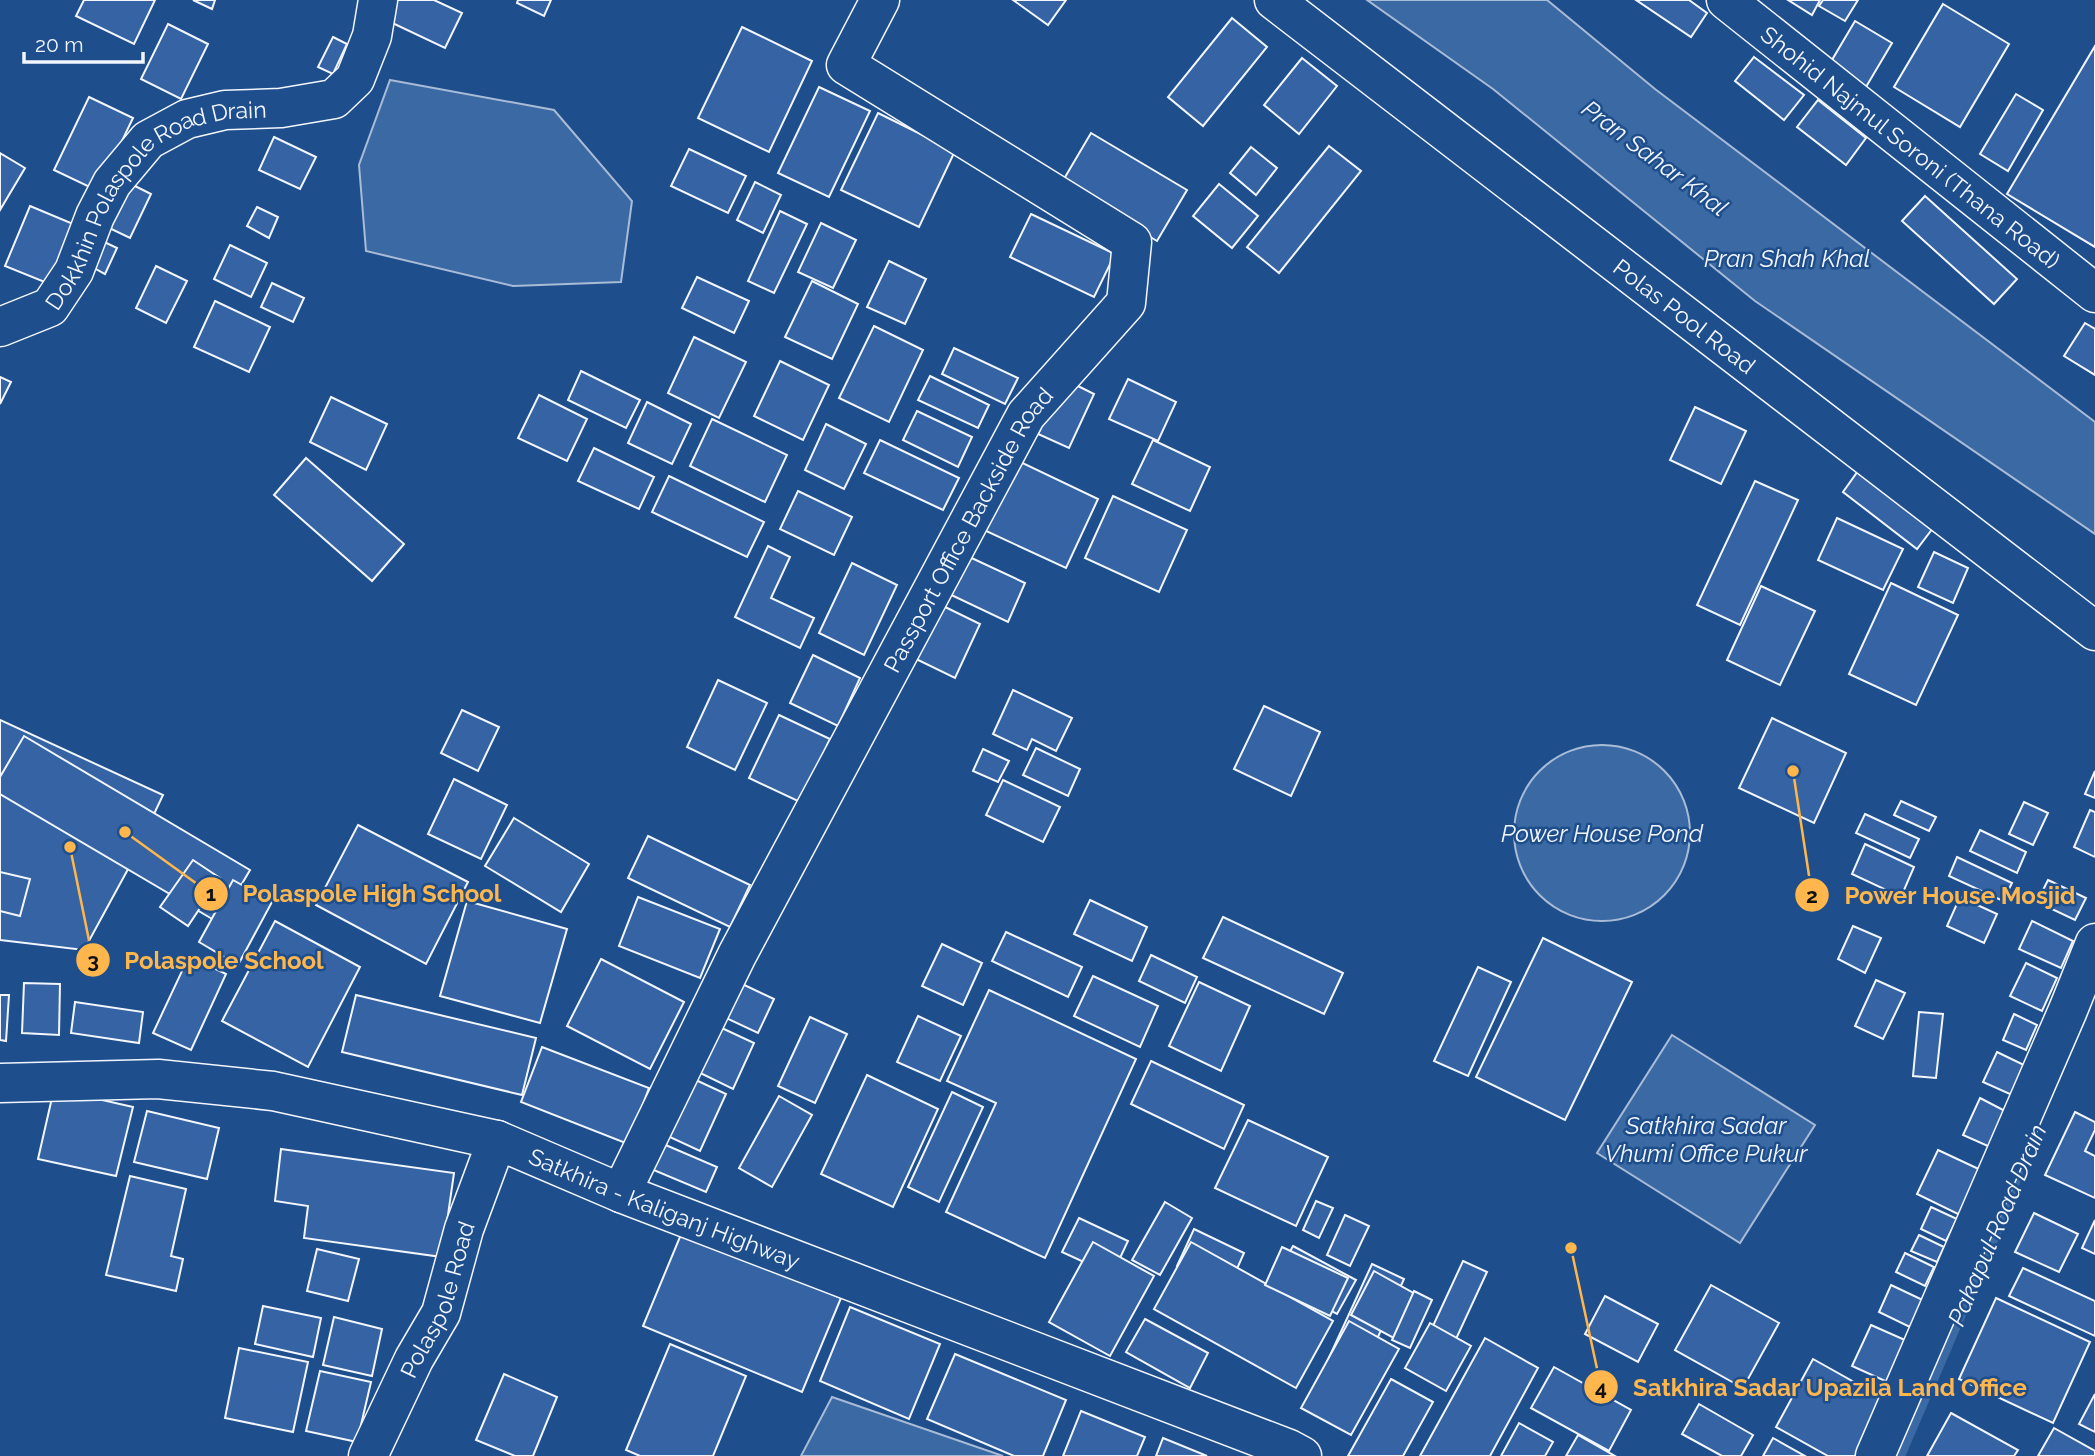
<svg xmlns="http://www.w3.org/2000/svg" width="2095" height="1456" viewBox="0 0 2095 1456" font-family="Raleway,sans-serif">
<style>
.water{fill:#3b69a3;stroke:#a8bbd7;stroke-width:2}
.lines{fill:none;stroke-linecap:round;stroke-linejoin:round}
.stream{stroke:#3b69a3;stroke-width:12}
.building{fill:#3563a3;stroke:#f2f6ff;stroke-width:2}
.minor-casing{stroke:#f2f6ff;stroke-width:41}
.major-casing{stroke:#f2f6ff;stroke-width:41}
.highway-casing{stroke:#f2f6ff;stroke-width:41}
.minor{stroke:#1f4e8c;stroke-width:38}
.major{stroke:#1f4e8c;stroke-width:38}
.highway{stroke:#1f4e8c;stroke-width:38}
.labels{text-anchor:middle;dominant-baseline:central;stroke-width:5;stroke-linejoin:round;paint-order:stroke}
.street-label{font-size:23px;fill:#f2f6ff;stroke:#1f4e8c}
.water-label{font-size:24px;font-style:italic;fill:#f2f6ff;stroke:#1f4e8c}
.leader{fill:none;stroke:#ffb74d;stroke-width:2.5}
.callout-dot{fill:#ffb74d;stroke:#1f4e8c;stroke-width:2.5}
.mark-label{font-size:21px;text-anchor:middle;font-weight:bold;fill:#111}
.callout-label{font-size:24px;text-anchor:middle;font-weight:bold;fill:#ffb74d;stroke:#1f4e8c;stroke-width:5;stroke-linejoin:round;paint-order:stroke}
</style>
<rect width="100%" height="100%" fill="#1f4e8c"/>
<g class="water">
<polygon points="1367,0 1547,0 1655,89 2095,422 2095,534 1755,301 1493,89"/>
<polygon points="390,80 554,110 632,201 621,282 513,286 366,251 359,165"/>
<circle cx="1602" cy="833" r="88"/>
<polygon points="1672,1035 1815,1125 1740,1243 1597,1153"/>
<polygon points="832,1397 1003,1456 801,1456"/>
</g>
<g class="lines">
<polyline class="stream" points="1899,1456 2000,1221 2017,1174"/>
</g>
<g class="building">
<polygon points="84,0 155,0 134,44 76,16"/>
<polygon points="193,0 215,0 212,9"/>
<polygon points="396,0 434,0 462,13 445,48 386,20"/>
<polygon points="518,0 551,0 544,16 517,3"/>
<polygon points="1013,0 1066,0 1048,25"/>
<polygon points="1636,0 1689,0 1707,13 1691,37"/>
<polygon points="1788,0 1820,0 1812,15"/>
<polygon points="1823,0 1858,0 1845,21 1819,6"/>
<polygon points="1943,4 2009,44 1960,127 1894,87"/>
<polygon points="1232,18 1267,47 1203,126 1168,97"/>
<polygon points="1855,21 1892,43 1866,87 1829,65"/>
<polygon points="168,24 208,44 181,99 141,79"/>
<polygon points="742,27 812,61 769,152 698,118"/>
<polygon points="333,37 347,44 333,74 318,67"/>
<polygon points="2095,46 2095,247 2007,194"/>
<polygon points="1754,57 1804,95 1784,120 1735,81"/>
<polygon points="1302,58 1337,86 1299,134 1264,105"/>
<polygon points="819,87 870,111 829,197 778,173"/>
<polygon points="2016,94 2043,110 2008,171 1980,154"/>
<polygon points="89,97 133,118 98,191 54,170"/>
<polygon points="1818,100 1866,138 1846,165 1797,127"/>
<polygon points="878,113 955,151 919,227 841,190"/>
<polygon points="1091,133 1187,190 1157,241 1061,184"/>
<polygon points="274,137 316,157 300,189 259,170"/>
<polygon points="1329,146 1361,171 1279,273 1247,247"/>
<polygon points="1251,147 1277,168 1256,195 1230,173"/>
<polygon points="689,149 746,176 728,213 671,186"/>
<polygon points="0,153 25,168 0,210"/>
<polygon points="125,181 151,194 130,238 103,225"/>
<polygon points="755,182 781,195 763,233 737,220"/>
<polygon points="1219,184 1258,216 1232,248 1193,216"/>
<polygon points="1925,196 2017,279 1994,304 1902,221"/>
<polygon points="30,206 78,226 52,285 5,266"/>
<polygon points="257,207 278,217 269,238 247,226"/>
<polygon points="780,211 807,224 774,293 748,281"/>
<polygon points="1031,214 1115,254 1094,297 1010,257"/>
<polygon points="821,223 856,240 833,288 798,272"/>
<polygon points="98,239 117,248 105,274 87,264"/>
<polygon points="230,245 267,263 251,297 214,279"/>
<polygon points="889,261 926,279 905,324 867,307"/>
<polygon points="156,266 187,281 166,323 136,308"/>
<polygon points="697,277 749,301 734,333 682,308"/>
<polygon points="812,281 858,304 832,359 785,337"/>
<polygon points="272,283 304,298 293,322 261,307"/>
<polygon points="215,301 270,327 249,372 194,347"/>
<polygon points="2085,323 2095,329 2095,375 2064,356"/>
<polygon points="874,326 923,350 889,422 839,398"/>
<polygon points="694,337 746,362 719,418 668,393"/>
<polygon points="954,348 1018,378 1005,404 942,374"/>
<polygon points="780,361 829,385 803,440 754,416"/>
<polygon points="581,371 640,400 626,428 568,400"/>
<polygon points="930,376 989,405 978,428 918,400"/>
<polygon points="0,377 11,382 0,404"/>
<polygon points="1064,379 1094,394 1069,448 1038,434"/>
<polygon points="1128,379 1176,402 1158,441 1109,419"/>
<polygon points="539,395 587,419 567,461 518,438"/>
<polygon points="331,397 387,424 366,470 310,442"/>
<polygon points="647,402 691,424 672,464 628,443"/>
<polygon points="1695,407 1746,431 1721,484 1670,460"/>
<polygon points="917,411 972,437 958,467 903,440"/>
<polygon points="712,419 787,455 765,502 690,466"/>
<polygon points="826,424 866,444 844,489 805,470"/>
<polygon points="880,440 959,478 943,510 864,473"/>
<polygon points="1153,440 1210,467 1190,511 1132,484"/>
<polygon points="594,448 654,477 639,509 578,481"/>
<polygon points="306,458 404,544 372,581 274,495"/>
<polygon points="1016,460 1098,499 1066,568 984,530"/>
<polygon points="1858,471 1933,528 1917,549 1843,492"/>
<polygon points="669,476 764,522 747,557 652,512"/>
<polygon points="1755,481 1798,500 1740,625 1697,605"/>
<polygon points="798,491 852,517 834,555 780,529"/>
<polygon points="1113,496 1187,530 1159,592 1085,558"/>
<polygon points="1837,518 1903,549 1883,590 1818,560"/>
<polygon points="768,546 790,557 771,598 814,618 800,648 735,617"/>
<polygon points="1934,552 1968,568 1953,603 1918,587"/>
<polygon points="963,554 1025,583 1008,622 945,592"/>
<polygon points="852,563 897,585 864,655 819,633"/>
<polygon points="1891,583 1958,615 1916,705 1849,674"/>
<polygon points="1761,586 1815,611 1780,685 1727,660"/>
<polygon points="939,604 980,624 955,678 914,658"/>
<polygon points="813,655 860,678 838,726 790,703"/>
<polygon points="718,680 767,703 735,770 687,747"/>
<polygon points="1013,690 1072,718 1056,751 1032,739 1027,750 993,734"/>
<polygon points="1264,706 1320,732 1291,796 1234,769"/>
<polygon points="462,710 499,727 478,771 441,753"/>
<polygon points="779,715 830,739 800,802 749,778"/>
<polygon points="1772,718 1846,753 1814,823 1739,788"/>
<polygon points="0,720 163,795 127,871 84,950 0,940"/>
<polygon points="24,736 250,870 219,923 0,794 0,777"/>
<polygon points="1036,748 1080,769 1068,796 1023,775"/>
<polygon points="983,749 1009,761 998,782 973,771"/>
<polygon points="2095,771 2095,798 2085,794"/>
<polygon points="454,779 507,805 481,859 428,834"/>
<polygon points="1003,780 1060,807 1043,842 986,815"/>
<polygon points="1901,801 1936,817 1929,831 1894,815"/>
<polygon points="2024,802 2048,813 2033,845 2009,834"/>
<polygon points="2090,810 2095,812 2095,857 2074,847"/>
<polygon points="1865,814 1919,839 1910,858 1856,833"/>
<polygon points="514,818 589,864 561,912 485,866"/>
<polygon points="358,825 468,882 426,964 316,905"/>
<polygon points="1980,830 2026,852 2017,873 1970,851"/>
<polygon points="648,836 750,885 730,927 628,878"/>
<polygon points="1865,844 1914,867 1901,897 1852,874"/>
<polygon points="1957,857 2012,883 2003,901 1949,876"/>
<polygon points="193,860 220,878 188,926 160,907"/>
<polygon points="0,872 30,879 20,916 0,911"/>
<polygon points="233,880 272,902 238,965 199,942"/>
<polygon points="2048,880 2086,898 2075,920 2037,902"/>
<polygon points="638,897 720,929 700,978 619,946"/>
<polygon points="1960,897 1997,914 1984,943 1947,926"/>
<polygon points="1090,900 1147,927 1132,961 1074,934"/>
<polygon points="467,901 567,929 540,1023 440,996"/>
<polygon points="1223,917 1343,973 1324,1014 1203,958"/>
<polygon points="275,921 360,967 308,1067 222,1021"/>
<polygon points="2032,921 2073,941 2061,968 2019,949"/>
<polygon points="1853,926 1881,938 1865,973 1838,959"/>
<polygon points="1006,932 1082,967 1068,997 992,961"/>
<polygon points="1543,938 1632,982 1565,1120 1476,1077"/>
<polygon points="942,944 982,963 963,1005 922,986"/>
<polygon points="1151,955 1197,977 1185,1003 1139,981"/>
<polygon points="189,956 226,974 191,1050 153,1033"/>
<polygon points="601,959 684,1002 650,1069 567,1026"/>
<polygon points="2026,963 2057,978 2042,1011 2010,996"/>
<polygon points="1478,967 1511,982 1468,1076 1434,1061"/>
<polygon points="1093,976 1158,1006 1140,1047 1074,1016"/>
<polygon points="1876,980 1905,993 1883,1039 1855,1026"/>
<polygon points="738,982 774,999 758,1033 722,1016"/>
<polygon points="1199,982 1250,1006 1221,1071 1169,1046"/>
<polygon points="24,983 60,984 59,1035 22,1033"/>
<polygon points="989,990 1136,1059 1045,1258 946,1212 996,1103 947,1081"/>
<polygon points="0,995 9,995 6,1041 0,1040"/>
<polygon points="356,995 536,1038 522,1095 342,1052"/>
<polygon points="75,1002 143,1012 139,1043 71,1033"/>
<polygon points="1919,1012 1943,1014 1936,1078 1913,1076"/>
<polygon points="2014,1014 2037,1025 2026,1050 2003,1040"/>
<polygon points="918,1016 961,1036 940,1081 897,1062"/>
<polygon points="810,1017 847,1034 815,1103 778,1086"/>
<polygon points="711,1023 754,1043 733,1089 690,1068"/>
<polygon points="542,1047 649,1088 628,1144 521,1102"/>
<polygon points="1997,1052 2026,1066 2012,1095 1983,1082"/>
<polygon points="1151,1061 1244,1105 1224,1149 1131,1104"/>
<polygon points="685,1075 726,1094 700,1151 659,1132"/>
<polygon points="867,1075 938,1109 893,1207 821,1174"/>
<polygon points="54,1089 133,1107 116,1176 38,1159"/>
<polygon points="952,1092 983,1107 939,1202 908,1187"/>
<polygon points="779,1096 812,1115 772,1187 739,1168"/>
<polygon points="1980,1098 2007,1112 1990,1147 1963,1135"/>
<polygon points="147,1111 219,1128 207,1179 134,1162"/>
<polygon points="2075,1112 2095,1122 2095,1130 2085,1151 2095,1156 2095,1198 2045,1175"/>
<polygon points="1248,1120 1328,1157 1296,1226 1215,1188"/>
<polygon points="654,1140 717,1167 706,1192 644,1166"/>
<polygon points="281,1149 454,1173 442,1257 304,1238 308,1206 275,1201"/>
<polygon points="1938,1150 1983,1171 1962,1216 1917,1194"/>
<polygon points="130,1176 186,1189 171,1256 183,1259 176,1291 106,1275"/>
<polygon points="1316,1201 1333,1208 1319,1238 1303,1230"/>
<polygon points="1165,1202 1192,1218 1160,1275 1132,1260"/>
<polygon points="1931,1207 1957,1219 1946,1241 1921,1229"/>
<polygon points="2034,1213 2078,1234 2059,1272 2015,1252"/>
<polygon points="1345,1215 1369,1226 1350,1266 1327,1255"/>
<polygon points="1079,1218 1128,1241 1112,1275 1062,1252"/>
<polygon points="2095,1220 2095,1254 2082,1248"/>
<polygon points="1194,1229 1244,1253 1228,1289 1177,1266"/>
<polygon points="682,1232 841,1298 802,1392 643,1326"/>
<polygon points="1919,1235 1944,1247 1937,1262 1911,1251"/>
<polygon points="1093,1242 1154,1276 1110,1356 1049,1322"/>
<polygon points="1191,1242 1333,1321 1296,1388 1154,1309"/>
<polygon points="1293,1246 1356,1280 1337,1314 1274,1280"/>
<polygon points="1282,1247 1348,1278 1330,1316 1265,1285"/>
<polygon points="317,1249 359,1259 348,1301 307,1291"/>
<polygon points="1905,1253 1934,1267 1925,1286 1896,1272"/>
<polygon points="1463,1261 1487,1272 1456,1339 1432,1328"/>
<polygon points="1372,1264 1404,1279 1360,1377 1327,1362"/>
<polygon points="2023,1268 2095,1301 2095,1336 2009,1296"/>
<polygon points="1374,1271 1426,1300 1403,1343 1351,1315"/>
<polygon points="1711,1285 1779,1323 1743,1388 1675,1350"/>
<polygon points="1891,1285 1929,1303 1916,1330 1879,1312"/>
<polygon points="1414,1291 1432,1300 1410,1348 1392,1340"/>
<polygon points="1605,1296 1658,1324 1638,1362 1585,1334"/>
<polygon points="1996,1298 2090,1342 2053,1423 1959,1379"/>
<polygon points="263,1306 321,1318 313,1357 255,1344"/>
<polygon points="850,1307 940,1344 909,1419 820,1381"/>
<polygon points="334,1317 382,1329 372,1376 323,1365"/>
<polygon points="1145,1319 1208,1353 1190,1388 1126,1352"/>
<polygon points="1349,1321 1399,1349 1351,1435 1301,1408"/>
<polygon points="1430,1323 1471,1346 1446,1391 1405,1368"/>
<polygon points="1871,1325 1914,1344 1894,1385 1852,1366"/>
<polygon points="1485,1338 1538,1368 1490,1456 1420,1456"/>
<polygon points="670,1344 746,1376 713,1456 640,1456 626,1450"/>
<polygon points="239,1348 308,1362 293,1432 225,1418"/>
<polygon points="955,1354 1066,1400 1043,1456 1014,1456 927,1419"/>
<polygon points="1813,1359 1886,1400 1855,1456 1828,1456 1776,1427"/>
<polygon points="1554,1367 1631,1410 1609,1451 1531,1408"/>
<polygon points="320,1371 371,1382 357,1442 306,1431"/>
<polygon points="504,1374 557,1397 533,1456 515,1456 476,1440"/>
<polygon points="1391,1379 1433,1402 1403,1456 1348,1456"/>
<polygon points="2095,1394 2095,1432 2079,1424"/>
<polygon points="1699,1404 1753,1435 1741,1456 1722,1456 1682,1434"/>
<polygon points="1081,1411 1145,1437 1137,1456 1063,1456"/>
<polygon points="1951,1413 2018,1450 2014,1456 1927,1456"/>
<polygon points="1519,1423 1553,1442 1545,1456 1501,1456"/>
<polygon points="2054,1428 2095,1451 2095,1456 2038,1456"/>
<polygon points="1578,1435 1615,1456 1566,1456"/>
<polygon points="1163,1438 1207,1456 1156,1456"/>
<polygon points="1773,1438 1805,1456 1763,1456"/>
</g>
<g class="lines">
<g class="minor-casing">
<g id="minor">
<path id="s1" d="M1274 0 2095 631"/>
<path id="s2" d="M1726 0 2095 293"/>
<path id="s3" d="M0 327 50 307 74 271 95 216 112 183 148 140 187 119 225 110 281 108 334 99 355 79 372 36 378 0"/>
<path id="s4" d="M621 1193 737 955 1026 415 1126 303 1132 242 846 65 880 0"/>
<path id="s5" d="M368 1456 414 1359 441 1313 464 1229 497 1140"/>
</g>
</g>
<g class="major-casing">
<polyline id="major" points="1875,1456 2068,1010 2095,943"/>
</g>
<g class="highway-casing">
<g id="highway">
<path id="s6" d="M0 1083 158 1079 273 1091 497 1140 621 1193 1289 1449 1302 1456"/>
</g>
</g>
<use href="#minor" class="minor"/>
<use href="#major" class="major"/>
<use href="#highway" class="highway"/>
</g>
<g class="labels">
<g class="street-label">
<text stroke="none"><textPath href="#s2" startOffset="236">Shohid Najmul Soroni (Thana Road)</textPath></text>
<text stroke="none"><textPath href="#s3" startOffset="214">Dokkhin Polaspole Road Drain</textPath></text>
<text stroke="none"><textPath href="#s1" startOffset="518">Polas Pool Road</textPath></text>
<text stroke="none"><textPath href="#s4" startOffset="749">Passport Office Backside Road</textPath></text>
<text stroke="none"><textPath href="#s6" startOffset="684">Satkhira - Kaliganj Highway</textPath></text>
<text stroke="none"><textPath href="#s5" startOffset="172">Polaspole Road</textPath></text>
</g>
<g class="water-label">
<text transform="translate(1655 158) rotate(37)">Pran Sahar Khal</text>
<text x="1787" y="258">Pran Shah Khal</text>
<text x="1602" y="833">Power House Pond</text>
<text x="1706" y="1125">Satkhira Sadar<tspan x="1706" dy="28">Vhumi Office Pukur</tspan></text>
<text transform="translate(1997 1225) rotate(-67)">Pakapul Road Drain</text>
</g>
</g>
<path class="leader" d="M125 832L211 894M1793 771L1812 895M70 847L93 960M1571 1248L1601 1387"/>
<g class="callout-dot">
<circle cx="125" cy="832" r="7"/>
<circle cx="1793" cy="771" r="7"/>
<circle cx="70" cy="847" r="7"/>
<circle cx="1571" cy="1248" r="7"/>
<circle cx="211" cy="894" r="18"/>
<circle cx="1812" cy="895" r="18"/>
<circle cx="93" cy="960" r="18"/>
<circle cx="1601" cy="1387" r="18"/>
</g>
<g class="mark-label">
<text x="211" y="901">1</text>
<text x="1812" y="903">2</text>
<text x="93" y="968">3</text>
<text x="1601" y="1395">4</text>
</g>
<g class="callout-label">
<text x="372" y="902">Polaspole High School</text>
<text x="1960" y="904">Power House Mosjid</text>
<text x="224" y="969">Polaspole School</text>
<text x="1830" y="1396">Satkhira Sadar Upazila Land Office</text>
</g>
<path d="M24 52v10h119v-10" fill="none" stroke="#f2f6ff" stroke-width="3.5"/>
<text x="35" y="52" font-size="21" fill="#f2f6ff" stroke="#1f4e8c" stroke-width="5" paint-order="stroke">20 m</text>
</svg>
